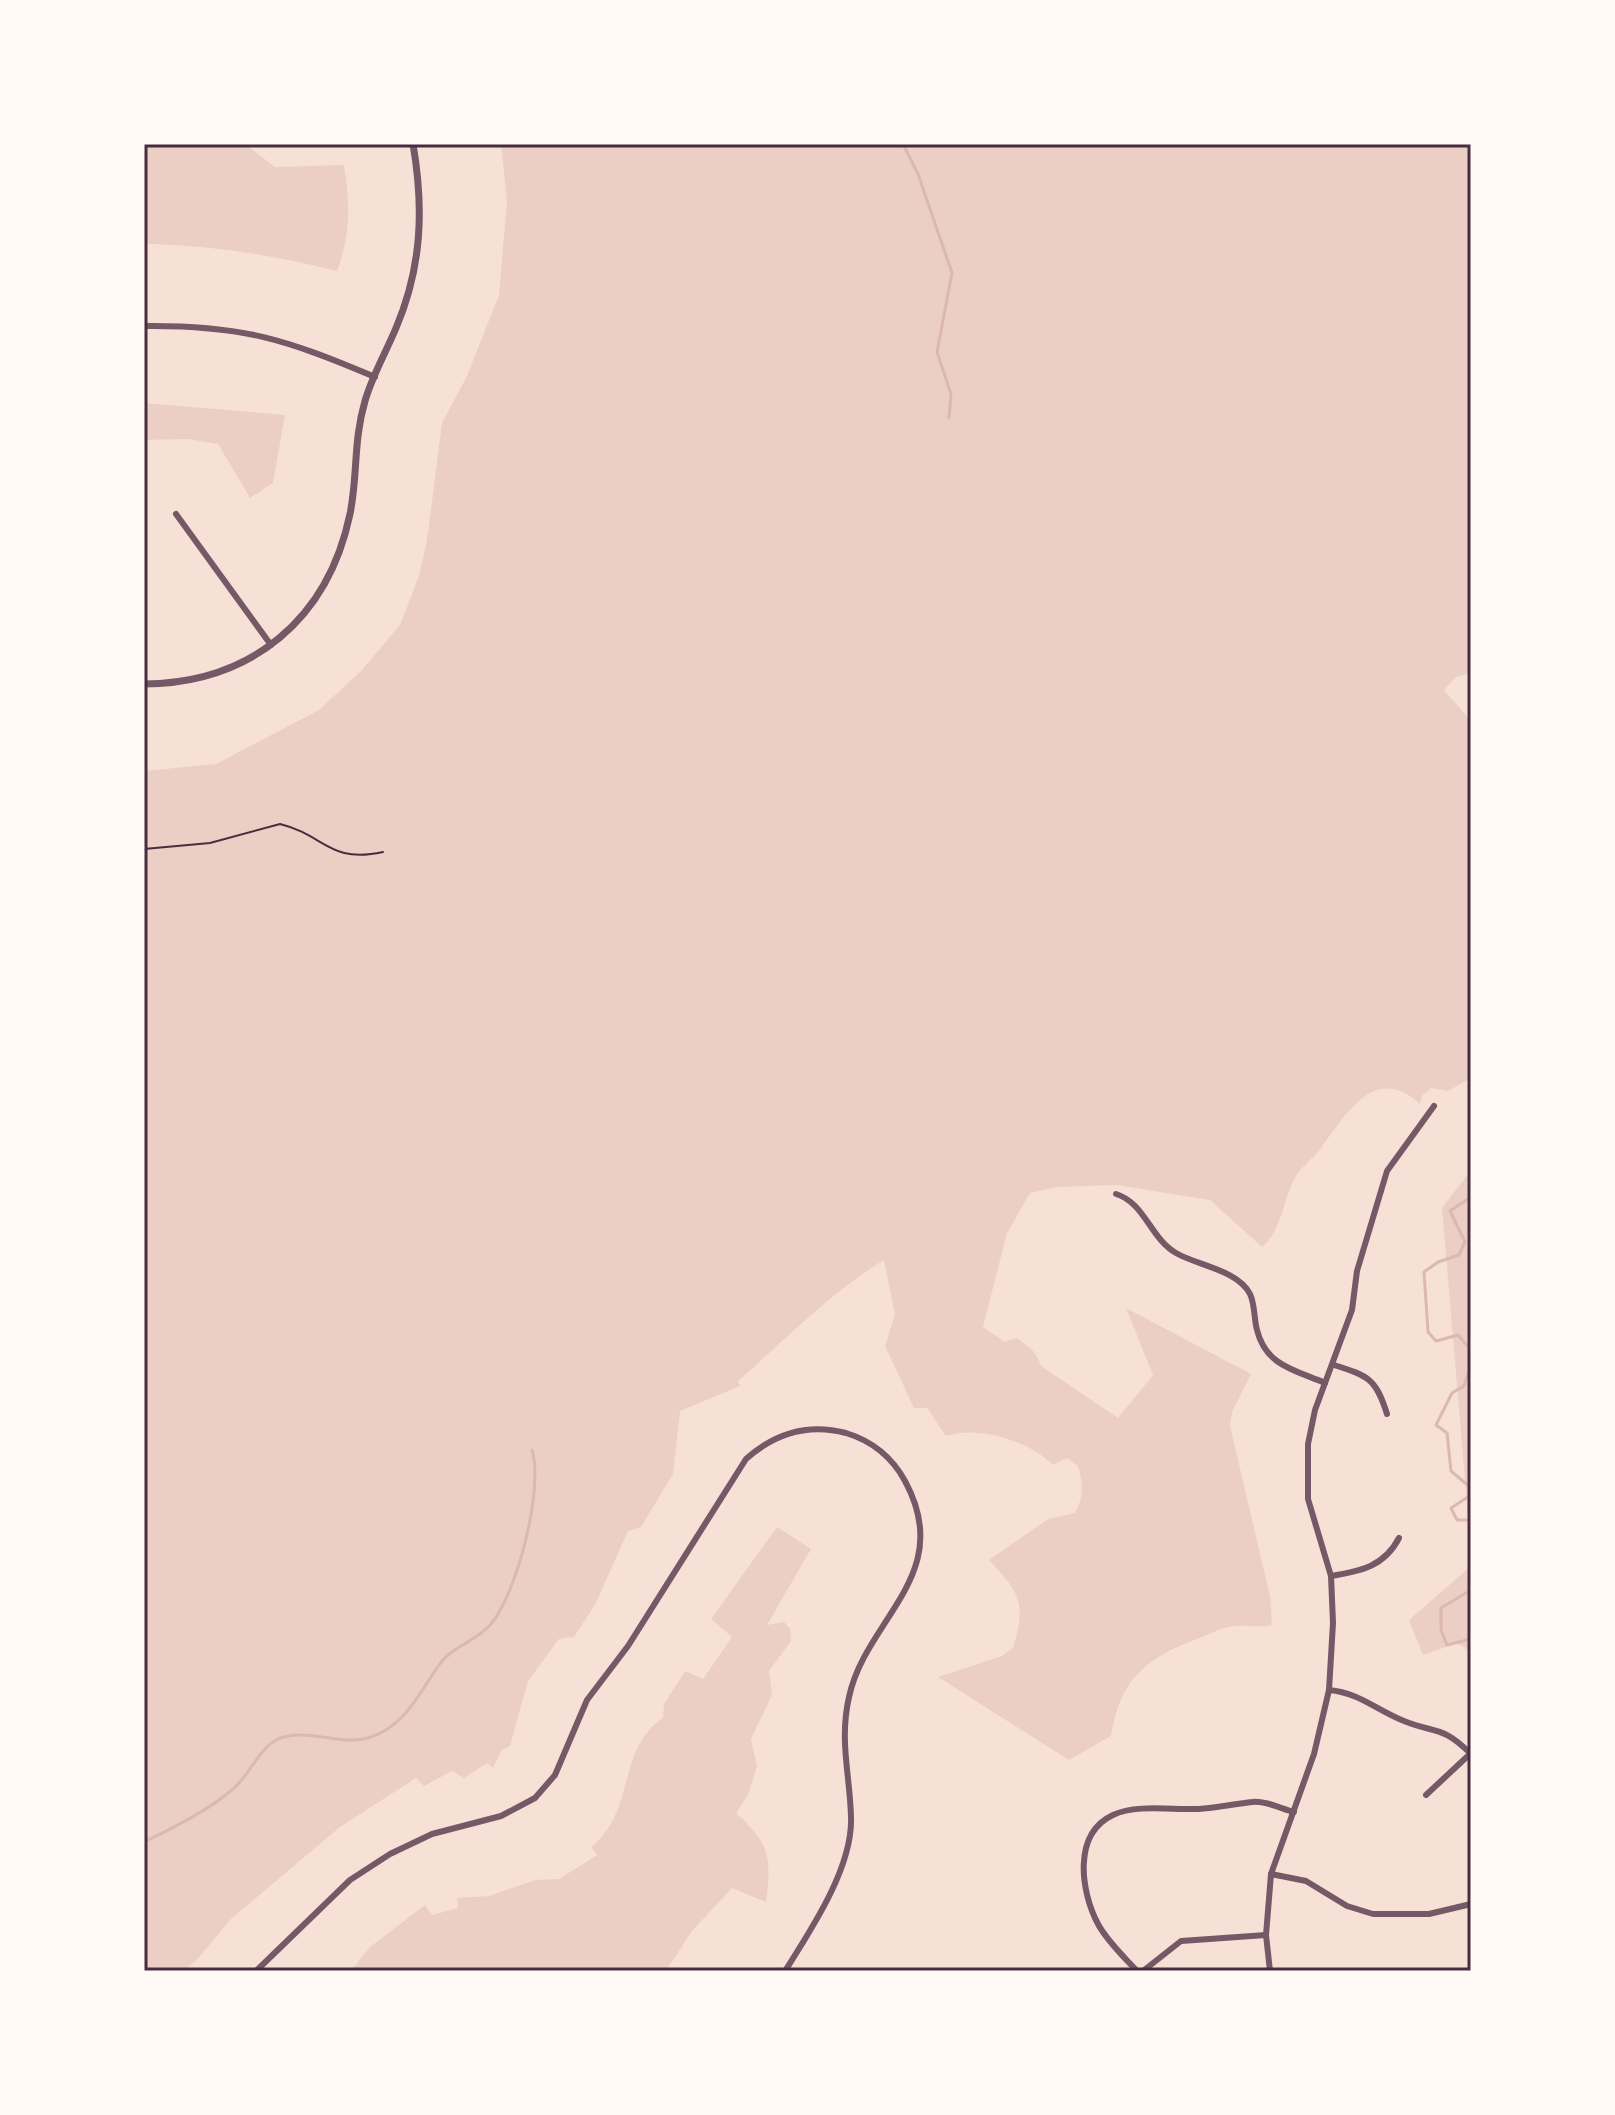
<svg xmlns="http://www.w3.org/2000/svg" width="1615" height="2115" viewBox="0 0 1615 2115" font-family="'Alegreya Sans',sans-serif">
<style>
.green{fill:#ebcfc5}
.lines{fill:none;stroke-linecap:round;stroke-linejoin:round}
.stream{stroke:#dcb8b0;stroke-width:3}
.path{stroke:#4a2c40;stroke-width:2}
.minor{stroke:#755966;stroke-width:6}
.tertiary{stroke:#755966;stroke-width:7}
.neatline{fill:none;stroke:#4a2c40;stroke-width:3}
</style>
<rect width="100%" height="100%" fill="#f7e1d7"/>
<g class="green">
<path d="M144 144H245L275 167 344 165C350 203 351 234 337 271 272 255 211 245 144 244Z"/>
<path d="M501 144H1471V673L1456 677 1444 690 1471 721V1078L1448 1091 1431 1088 1422 1096 1420 1104C1375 1063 1347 1113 1321 1148 1314 1158 1302 1166 1296 1176 1282 1200 1284 1227 1262 1247L1210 1200 1116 1185 1057 1187 1030 1193 1007 1233 983 1327 1005 1342 1016 1338C1028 1345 1037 1352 1041 1366L1118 1418 1153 1375 1126 1308 1251 1374 1232 1412 1230 1426 1270 1596 1272 1625C1258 1628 1242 1624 1229 1627 1218 1629 1206 1636 1194 1640 1143 1660 1120 1681 1111 1736L1069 1760 938 1677 1002 1656 1013 1648C1027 1602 1019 1592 989 1560L1048 1519 1075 1513C1084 1497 1083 1483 1078 1466L1067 1458 1053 1465C1029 1441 979 1425 946 1436L927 1408H914L885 1346 895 1315 884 1260C830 1293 785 1340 738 1381L740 1386 680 1411 673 1474 641 1527 628 1531 595 1605 574 1637 559 1639 528 1681 510 1746 502 1750 493 1768 487 1763 464 1778 452 1771 424 1786 416 1778 340 1827 231 1919 196 1961 183 1971H144V771L216 764 319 710 361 671 400 625 419 576 427 540 442 423 467 376 499 295 507 202Z"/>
<polygon points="144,403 285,415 273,483 250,498 218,444 188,439 144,440"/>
<polygon points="1471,1170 1471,1551 1442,1208"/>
<path d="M777 1527 811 1549 767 1625 784 1622 790 1629 791 1641 769 1671 772 1695 751 1739 757 1766 748 1795 736 1813C769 1843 772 1856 766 1902L732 1888 692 1931 666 1971H351L370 1947 425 1905 432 1915 458 1908 457 1898 489 1896 535 1880 559 1879 597 1855 591 1847C637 1810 616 1749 663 1718L664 1704 685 1671 703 1679 732 1637 711 1619Z"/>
<polygon points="1471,1566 1471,1652 1457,1643 1423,1655 1409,1620"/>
</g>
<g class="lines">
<g class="stream">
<polyline points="903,144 918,174 952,273 937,352 951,394 949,418"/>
<polyline points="1471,1197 1450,1211 1465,1242 1459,1255 1438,1262 1424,1272 1428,1332 1436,1341 1458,1335 1471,1350"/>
<polyline points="1471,1365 1464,1386 1452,1393 1436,1425 1447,1433 1451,1471 1471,1488"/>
<polyline points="1471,1495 1451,1508 1457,1520 1471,1520"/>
<polyline points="1471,1590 1441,1608 1441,1630 1447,1645 1471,1639"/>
<path d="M144 1842C173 1828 209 1810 233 1789 249 1776 259 1748 278 1739 306 1727 340 1746 368 1738 404 1728 420 1692 439 1665 452 1646 477 1641 491 1624 517 1593 544 1488 532 1450"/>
</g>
<path class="path" d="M144 849 210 843 280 824C325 835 329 864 383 852"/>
<g class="minor">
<path d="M144 326C242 325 285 339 375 377"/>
<polyline points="176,514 271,645"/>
<path d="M1116 1194C1145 1203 1150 1238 1176 1253 1196 1265 1238 1270 1250 1294 1255 1304 1254 1320 1257 1330 1266 1366 1295 1370 1325 1383"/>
<path d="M1334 1365C1369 1376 1376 1379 1387 1414"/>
<path d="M1331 1576C1360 1571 1384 1567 1399 1538"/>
<path d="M1329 1690C1360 1693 1376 1710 1404 1721 1436 1734 1442 1725 1471 1754"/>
<polyline points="1426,1795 1471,1753"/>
<polyline points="1271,1874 1306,1881 1347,1906 1373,1914 1429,1914 1471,1904"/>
<path d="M256 1971 350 1880 390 1854 432 1834 501 1816 535 1798 555 1775 587 1700 628 1646 746 1459C774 1434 808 1423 846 1433 872 1441 892 1457 905 1481 956 1575 866 1618 849 1697 839 1741 850 1775 851 1817 853 1867 811 1930 785 1971"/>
<path d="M1137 1971C1124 1957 1107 1941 1098 1924 1081 1892 1072 1834 1113 1815 1136 1804 1172 1810 1198 1809 1216 1808 1234 1804 1252 1802 1264 1800 1282 1809 1294 1812"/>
<polyline points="1143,1971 1181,1941 1266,1935"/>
<polyline points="1270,1971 1266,1935 1271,1874 1314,1754 1329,1690 1333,1623 1331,1576 1308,1499 1308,1444 1315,1410 1352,1310 1357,1271 1387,1171 1434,1106"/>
</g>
<path class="tertiary" d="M144 684C252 683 328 619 350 514 358 475 353 442 365 401 372 376 386 352 396 328 422 267 424 208 413 144"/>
</g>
<rect width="1615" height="2115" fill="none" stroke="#fffaf5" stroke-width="292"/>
<rect x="146" y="146" width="1323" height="1823" class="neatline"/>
</svg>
